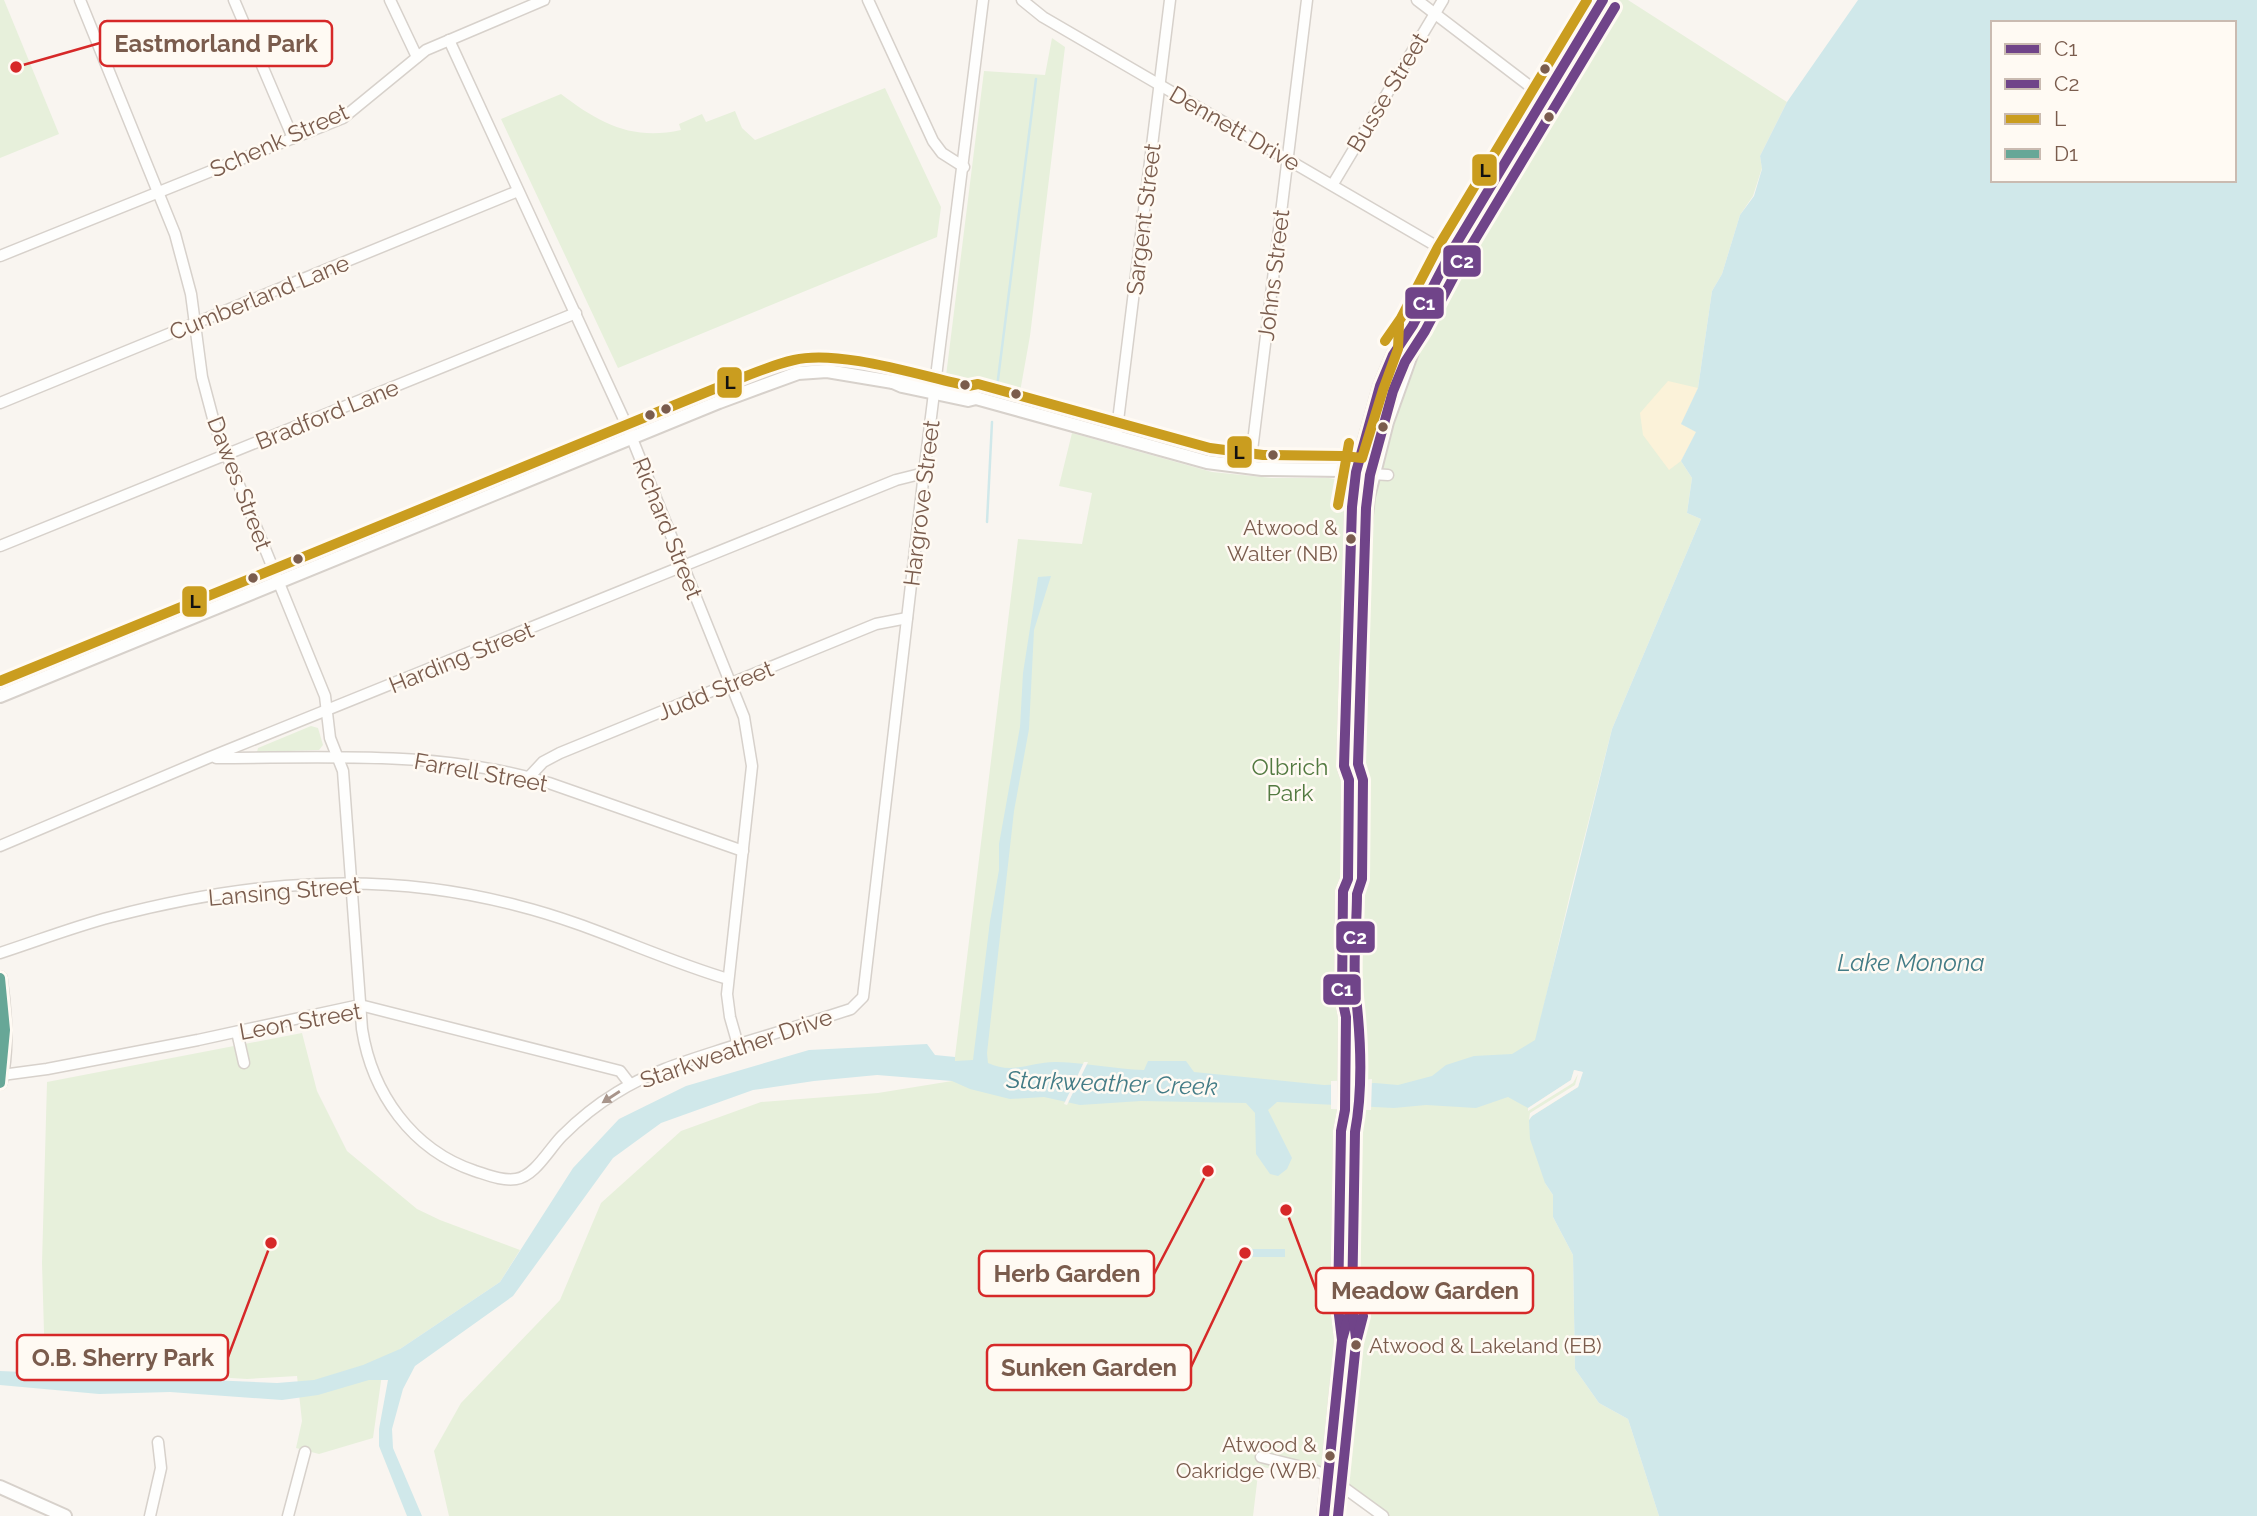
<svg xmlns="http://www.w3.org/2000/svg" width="2257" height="1516" viewBox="0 0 2257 1516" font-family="Raleway,sans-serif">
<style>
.green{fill:#e7f0db}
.sand{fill:#fbf2d9}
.water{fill:#d0e8ea;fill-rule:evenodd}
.pier{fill:#f9f5f0}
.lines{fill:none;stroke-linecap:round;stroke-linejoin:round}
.stream{stroke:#d0e8ea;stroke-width:2.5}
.minor-casing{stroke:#d7d1cb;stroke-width:13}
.tertiary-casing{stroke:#d7d1cb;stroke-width:16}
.minor{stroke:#fefefd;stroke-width:10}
.tertiary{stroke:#fefefd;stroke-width:12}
.bus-1-casing{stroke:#fffaf3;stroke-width:16}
.bus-2-casing{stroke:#fffaf3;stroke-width:16}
.bus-3-casing{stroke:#fffaf3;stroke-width:16}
.bus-4-casing{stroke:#fffaf3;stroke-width:16}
.bus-1{stroke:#704489;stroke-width:10}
.bus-2{stroke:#704489;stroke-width:10}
.bus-3{stroke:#ca9d1f;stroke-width:10}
.bus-4{stroke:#67a797;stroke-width:10}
.oneway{fill:#a8958b}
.bus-dot{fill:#7a5c4d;stroke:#fffaf3;stroke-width:2.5}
.labels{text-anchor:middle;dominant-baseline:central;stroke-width:5;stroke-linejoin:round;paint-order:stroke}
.bus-label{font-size:21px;fill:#7a5c4d;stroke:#fffaf3;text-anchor:end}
.street-label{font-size:23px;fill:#7a5c4d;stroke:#fffaf3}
.park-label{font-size:23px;fill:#537a41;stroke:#fffaf3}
.water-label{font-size:24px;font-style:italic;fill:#437c86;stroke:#fffaf3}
.leader{fill:none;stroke:#d62828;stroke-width:2.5}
.callout-dot{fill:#d62828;stroke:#fffaf3;stroke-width:2.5}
.callout{fill:#fffaf3;stroke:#d62828;stroke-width:2.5}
.callout-label{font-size:24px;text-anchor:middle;font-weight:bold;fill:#7a5c4d}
.line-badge{stroke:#fffaf3;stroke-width:2.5}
.badge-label{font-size:19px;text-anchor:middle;font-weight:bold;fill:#fff}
.pale-badge-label{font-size:19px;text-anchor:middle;font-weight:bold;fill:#111}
</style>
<rect width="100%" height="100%" fill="#f9f5f0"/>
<g class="green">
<polygon points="0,0 4,0 59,134 0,158"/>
<polygon points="1603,0 1628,0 1787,102 1760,156 1762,168 1753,196 1740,215 1722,274 1712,291 1698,388 1681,424 1696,432 1681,461 1692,478 1687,513 1701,519 1612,729 1571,890 1536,1040 1574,1070 1583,1072 1545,1183 1553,1195 1553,1217 1573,1255 1575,1369 1599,1403 1628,1419 1659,1516 1383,1516 1328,1476 1315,1479 1259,1466 1253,1516 449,1516 434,1451 461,1403 560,1300 601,1203 681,1131 761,1102 878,1093 952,1081 1018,539 1082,544 1092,493 1059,486 1072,433 1212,472 1272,478 1329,478 1375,487 1413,325"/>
<polygon points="1052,38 1065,47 1030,336 1018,403 952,384 946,376 984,71 1045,75"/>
<path d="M885 88 941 207 937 237 618 368 501 119 561 94C599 123 632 141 681 130L679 124 702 114 706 122 735 111 742 128 755 140Z"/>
<polygon points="311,726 318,728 323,745 319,750 257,752 258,748"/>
<polygon points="302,1033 317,1091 347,1151 417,1209 440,1220 520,1250 500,1282 400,1349 383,1367 373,1438 319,1454 296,1448 302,1421 297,1376 247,1379 199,1376 92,1376 45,1367 42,1263 47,1082"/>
</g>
<polygon class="sand" points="1668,381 1698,388 1681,424 1696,432 1681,461 1669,470 1643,435 1640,413"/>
<g class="water">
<path d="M1858 0H2257V1516H1659L1628 1419 1599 1403 1575 1369 1573 1255 1553 1217V1195L1545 1183 1530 1139 1529 1120 1532 1116 1578 1087 1582 1072 1574 1070 1571 1080 1528 1108 1508 1097 1476 1108 1426 1105 1394 1108 1277 1102 1268 1110 1292 1158 1287 1169 1278 1176 1270 1174 1256 1154 1255 1113 1246 1103 1141 1101 1080 1105 1044 1097 1010 1099 970 1089 952 1081 877 1075 814 1081 753 1090 661 1123 613 1158 513 1296 415 1366 403 1389 392 1429 393 1448 422 1516H407L379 1446V1429L388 1380H369L318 1395 282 1400 170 1392 99 1394 0 1385V1371L277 1383 314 1380 363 1365 400 1349 500 1282 573 1168 619 1119 686 1086 809 1050 927 1044 935 1055 955 1057V1061L973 1060 990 921 999 870V844L1020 727 1023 673 1038 577 1051 576 1034 630 1029 729 1014 811 987 1053 988 1063C1013 1075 1033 1061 1057 1062 1087 1063 1115 1069 1144 1070L1148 1061H1186L1194 1072 1324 1085 1375 1083 1398 1085 1432 1076 1446 1065 1474 1056 1512 1054 1535 1040 1612 729 1701 519 1687 513 1692 478 1681 461 1696 432 1681 424 1698 388 1712 291 1722 274 1740 215 1754 196 1762 169 1760 156 1787 102ZM1993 23H2234V180H1993Z"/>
<rect x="1251" y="1249" width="34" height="8"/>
</g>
<g class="pier">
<polygon points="1084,1062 1088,1062 1067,1105 1064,1104"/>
<polygon points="1574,1070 1583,1072 1578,1087 1532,1116 1529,1120 1530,1113 1575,1085 1578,1074 1573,1083 1528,1111 1528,1108 1571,1080"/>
<polygon points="1372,1079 1371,1110 1363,1110 1364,1080"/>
<polygon points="1359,1080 1359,1110 1331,1109 1331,1081"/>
</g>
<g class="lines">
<g class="stream">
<polyline points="997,387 1036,79"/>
<polyline points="987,522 992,422"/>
</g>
<g class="minor-casing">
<g id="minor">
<path d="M80 0 175 234 191 294 202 377 215 426 325 696 330 738 343 771 362 1029C372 1093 412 1150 475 1171 488 1175 502 1181 516 1179 535 1176 549 1149 562 1136 578 1120 596 1105 616 1093 654 1069 697 1058 739 1044 777 1033 814 1021 851 1009L863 997 924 473 983 0"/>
<polyline points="234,0 293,138"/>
<polyline points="390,0 417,57"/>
<polyline points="868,0 933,141 942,153 964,167"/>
<polyline points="1022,0 1043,17 1450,254"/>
<polyline points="1417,0 1544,97"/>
<polyline points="449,40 627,426 744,717 752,766 727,994 730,1017 738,1045"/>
<polyline points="1333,184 1443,0"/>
<polyline points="0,256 343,118 426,50 544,0"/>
<polyline points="0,403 518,191"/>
<polyline points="1116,437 1170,0"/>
<polyline points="1250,467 1307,0"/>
<polyline points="1372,474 1388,475"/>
<polyline points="0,546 576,313"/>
<path d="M216 758C328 758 441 750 549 783L743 851"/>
<polyline points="529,777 543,762 560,753 876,624 907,618"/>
<polyline points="0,846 208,758 896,480 924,473"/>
<path d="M0 953C37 941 73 927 111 917 248 881 381 869 519 906 591 924 657 958 728 979"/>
<polyline points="237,1032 244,1063"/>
<polyline points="2,1075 47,1069 198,1040 360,1005 620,1071 630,1084"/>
<polyline points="1261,1457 1314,1470 1328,1476 1383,1516"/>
<polyline points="150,1516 161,1468 158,1442"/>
<polyline points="288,1516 305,1452"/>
</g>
</g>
<g class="tertiary-casing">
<g id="tertiary">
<path d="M893 382C910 374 963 385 976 398"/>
<polyline points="0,696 719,402 798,373 827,371 893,382 902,386 968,400 976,398 1207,462 1262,469 1343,470 1372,474"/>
<polyline points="1349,780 1355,768 1363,543 1368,497 1387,422 1412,352 1413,326"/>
<path d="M0 978C5 1012 8 1049 0 1083"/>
<polyline points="1347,1013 1351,999 1353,892 1348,879"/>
<polyline points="1342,1340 1338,1307 1341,1131 1345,1110 1346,1017 1342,998 1343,891 1348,879 1349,780 1344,766 1352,507 1356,472 1380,386 1393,355 1413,325 1450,254 1603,0"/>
<polyline points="0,1487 65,1516"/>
<polyline points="1324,1516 1342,1340 1350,1308 1352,1131 1346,1111"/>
</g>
</g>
<use href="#minor" class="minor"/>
<use href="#tertiary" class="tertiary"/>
<g class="bus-1-casing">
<g id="bus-1">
<polyline points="1342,1340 1338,1307 1341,1131 1345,1110 1346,1017 1342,998 1343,891 1348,879 1349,780 1344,766 1352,507 1356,472 1380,386 1393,355 1413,325 1450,254 1603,0"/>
<polyline points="1324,1516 1342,1340 1350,1312"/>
</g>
</g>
<g class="bus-2-casing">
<g id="bus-2">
<path d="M1356 1338 1352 1306 1355 1132C1363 1089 1361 1041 1356 997 1352 964 1357 928 1357 894L1362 879 1363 780 1358 764 1366 508 1370 475 1393 391 1405 362 1425 331 1462 261 1615 7"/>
<polyline points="1338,1516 1356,1343 1363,1316"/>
</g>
</g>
<g class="bus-3-casing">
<g id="bus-3">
<polyline points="1385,341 1401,318 1438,247 1587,0"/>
<polyline points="1338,505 1349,443"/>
<path d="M0 681 714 389C740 379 767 366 794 360 839 349 921 376 968 386L978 384 1210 448 1263 455 1343 456 1362 458 1383 390 1398 349 1399 324"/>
</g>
</g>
<g class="bus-4-casing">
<polyline id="bus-4" points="0,978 5,1030 0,1083"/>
</g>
<use href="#bus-1" class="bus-1"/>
<use href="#bus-2" class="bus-2"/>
<use href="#bus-3" class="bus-3"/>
<use href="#bus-4" class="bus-4"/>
</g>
<defs><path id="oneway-solid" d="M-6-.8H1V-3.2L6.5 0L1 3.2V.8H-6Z" transform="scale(1.75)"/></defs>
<use class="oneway" href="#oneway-solid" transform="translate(611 1097) rotate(147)"/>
<g class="bus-dot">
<circle cx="1545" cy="69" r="6"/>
<circle cx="1549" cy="117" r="6"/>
<circle cx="965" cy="385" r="6"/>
<circle cx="1016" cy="394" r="6"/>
<circle cx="666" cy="409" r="6"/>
<circle cx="650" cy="415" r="6"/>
<circle cx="1383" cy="427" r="6"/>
<circle cx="1273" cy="455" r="6"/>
<circle cx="1351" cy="539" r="6"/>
<circle cx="298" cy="559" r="6"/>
<circle cx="253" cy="578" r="6"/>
<circle cx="1356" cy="1345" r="6"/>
<circle cx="1330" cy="1456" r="6"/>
</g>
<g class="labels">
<g class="bus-label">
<text x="1338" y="527">Atwood &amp;<tspan x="1338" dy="26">Walter (NB)</tspan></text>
<text x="1369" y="1345" text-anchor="start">Atwood &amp; Lakeland (EB)</text>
<text x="1317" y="1444">Atwood &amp;<tspan x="1317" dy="26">Oakridge (WB)</tspan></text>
</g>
<g class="street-label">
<text transform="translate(1387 92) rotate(-59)">Busse Street</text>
<text transform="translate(1235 128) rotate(30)">Dennett Drive</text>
<text transform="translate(279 140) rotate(-24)">Schenk Street</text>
<text transform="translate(1143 219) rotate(-83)">Sargent Street</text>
<text transform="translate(1273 275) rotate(-83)">Johns Street</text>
<text transform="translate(259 297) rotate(-22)">Cumberland Lane</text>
<text transform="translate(327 414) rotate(-22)">Bradford Lane</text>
<text transform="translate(240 483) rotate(69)">Dawes Street</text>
<text transform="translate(921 503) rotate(-83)">Hargrove Street</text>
<text transform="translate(668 528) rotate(68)">Richard Street</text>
<text transform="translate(461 657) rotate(-22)">Harding Street</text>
<text transform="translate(715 690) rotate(-22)">Judd Street</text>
<text transform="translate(481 772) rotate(10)">Farrell Street</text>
<text transform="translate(284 891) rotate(-5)">Lansing Street</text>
<text transform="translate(300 1021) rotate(-10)">Leon Street</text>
<text transform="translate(736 1048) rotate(-19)">Starkweather Drive</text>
</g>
<g class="park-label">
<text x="1290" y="766">Olbrich<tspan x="1290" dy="26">Park</tspan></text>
</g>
<g class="water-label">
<text x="1911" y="962">Lake Monona</text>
<text transform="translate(1112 1083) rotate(2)">Starkweather Creek</text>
</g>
</g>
<path class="leader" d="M16 67L100 43M1208 1171L1154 1274M1286 1210L1316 1290M271 1243L228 1357M1245 1253L1191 1367"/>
<g class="callout-dot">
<circle cx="16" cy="67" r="7"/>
<circle cx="1208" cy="1171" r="7"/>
<circle cx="1286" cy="1210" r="7"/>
<circle cx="271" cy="1243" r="7"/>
<circle cx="1245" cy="1253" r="7"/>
</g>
<g class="callout">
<rect x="100" y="21" width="232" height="45" rx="7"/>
<rect x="979" y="1251" width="175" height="45" rx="7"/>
<rect x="1316" y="1268" width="217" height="45" rx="7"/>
<rect x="17" y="1335" width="211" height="45" rx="7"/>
<rect x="987" y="1345" width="204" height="45" rx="7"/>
</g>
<g class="callout-label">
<text x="216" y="52">Eastmorland Park</text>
<text x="1067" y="1282">Herb Garden</text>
<text x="1425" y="1299">Meadow Garden</text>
<text x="123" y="1366">O.B. Sherry Park</text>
<text x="1089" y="1376">Sunken Garden</text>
</g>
<g class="line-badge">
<rect x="1471" y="153" width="27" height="34" rx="7" fill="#ca9d1f"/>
<rect x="1442" y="244" width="40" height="34" rx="7" fill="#704489"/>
<rect x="1404" y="286" width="41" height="34" rx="7" fill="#704489"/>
<rect x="716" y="366" width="27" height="33" rx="7" fill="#ca9d1f"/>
<rect x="1226" y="435" width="27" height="34" rx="7" fill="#ca9d1f"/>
<rect x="181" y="585" width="27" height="33" rx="7" fill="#ca9d1f"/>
<rect x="1335" y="920" width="41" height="34" rx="7" fill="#704489"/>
<rect x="1322" y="973" width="40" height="33" rx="7" fill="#704489"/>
</g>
<g class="badge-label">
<text x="1462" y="268">C2</text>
<text x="1424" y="310">C1</text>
<text x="1355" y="944">C2</text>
<text x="1342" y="996">C1</text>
</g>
<g class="pale-badge-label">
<text x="1485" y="177">L</text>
<text x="730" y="389">L</text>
<text x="1239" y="459">L</text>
<text x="195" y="608">L</text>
</g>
<rect x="1991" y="21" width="245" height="161" fill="#fffaf3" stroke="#cabbb1" stroke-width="2"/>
<rect x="2005" y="44" width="35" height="10" fill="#704489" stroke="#cabbb1" stroke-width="2"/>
<text x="2054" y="56" font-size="21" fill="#7a5c4d">C1</text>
<rect x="2005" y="79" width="35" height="10" fill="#704489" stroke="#cabbb1" stroke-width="2"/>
<text x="2054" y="91" font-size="21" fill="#7a5c4d">C2</text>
<rect x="2005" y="114" width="35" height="10" fill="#ca9d1f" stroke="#cabbb1" stroke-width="2"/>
<text x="2054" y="126" font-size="21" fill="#7a5c4d">L</text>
<rect x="2005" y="149" width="35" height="10" fill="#67a797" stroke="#cabbb1" stroke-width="2"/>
<text x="2054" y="161" font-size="21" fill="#7a5c4d">D1</text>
</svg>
